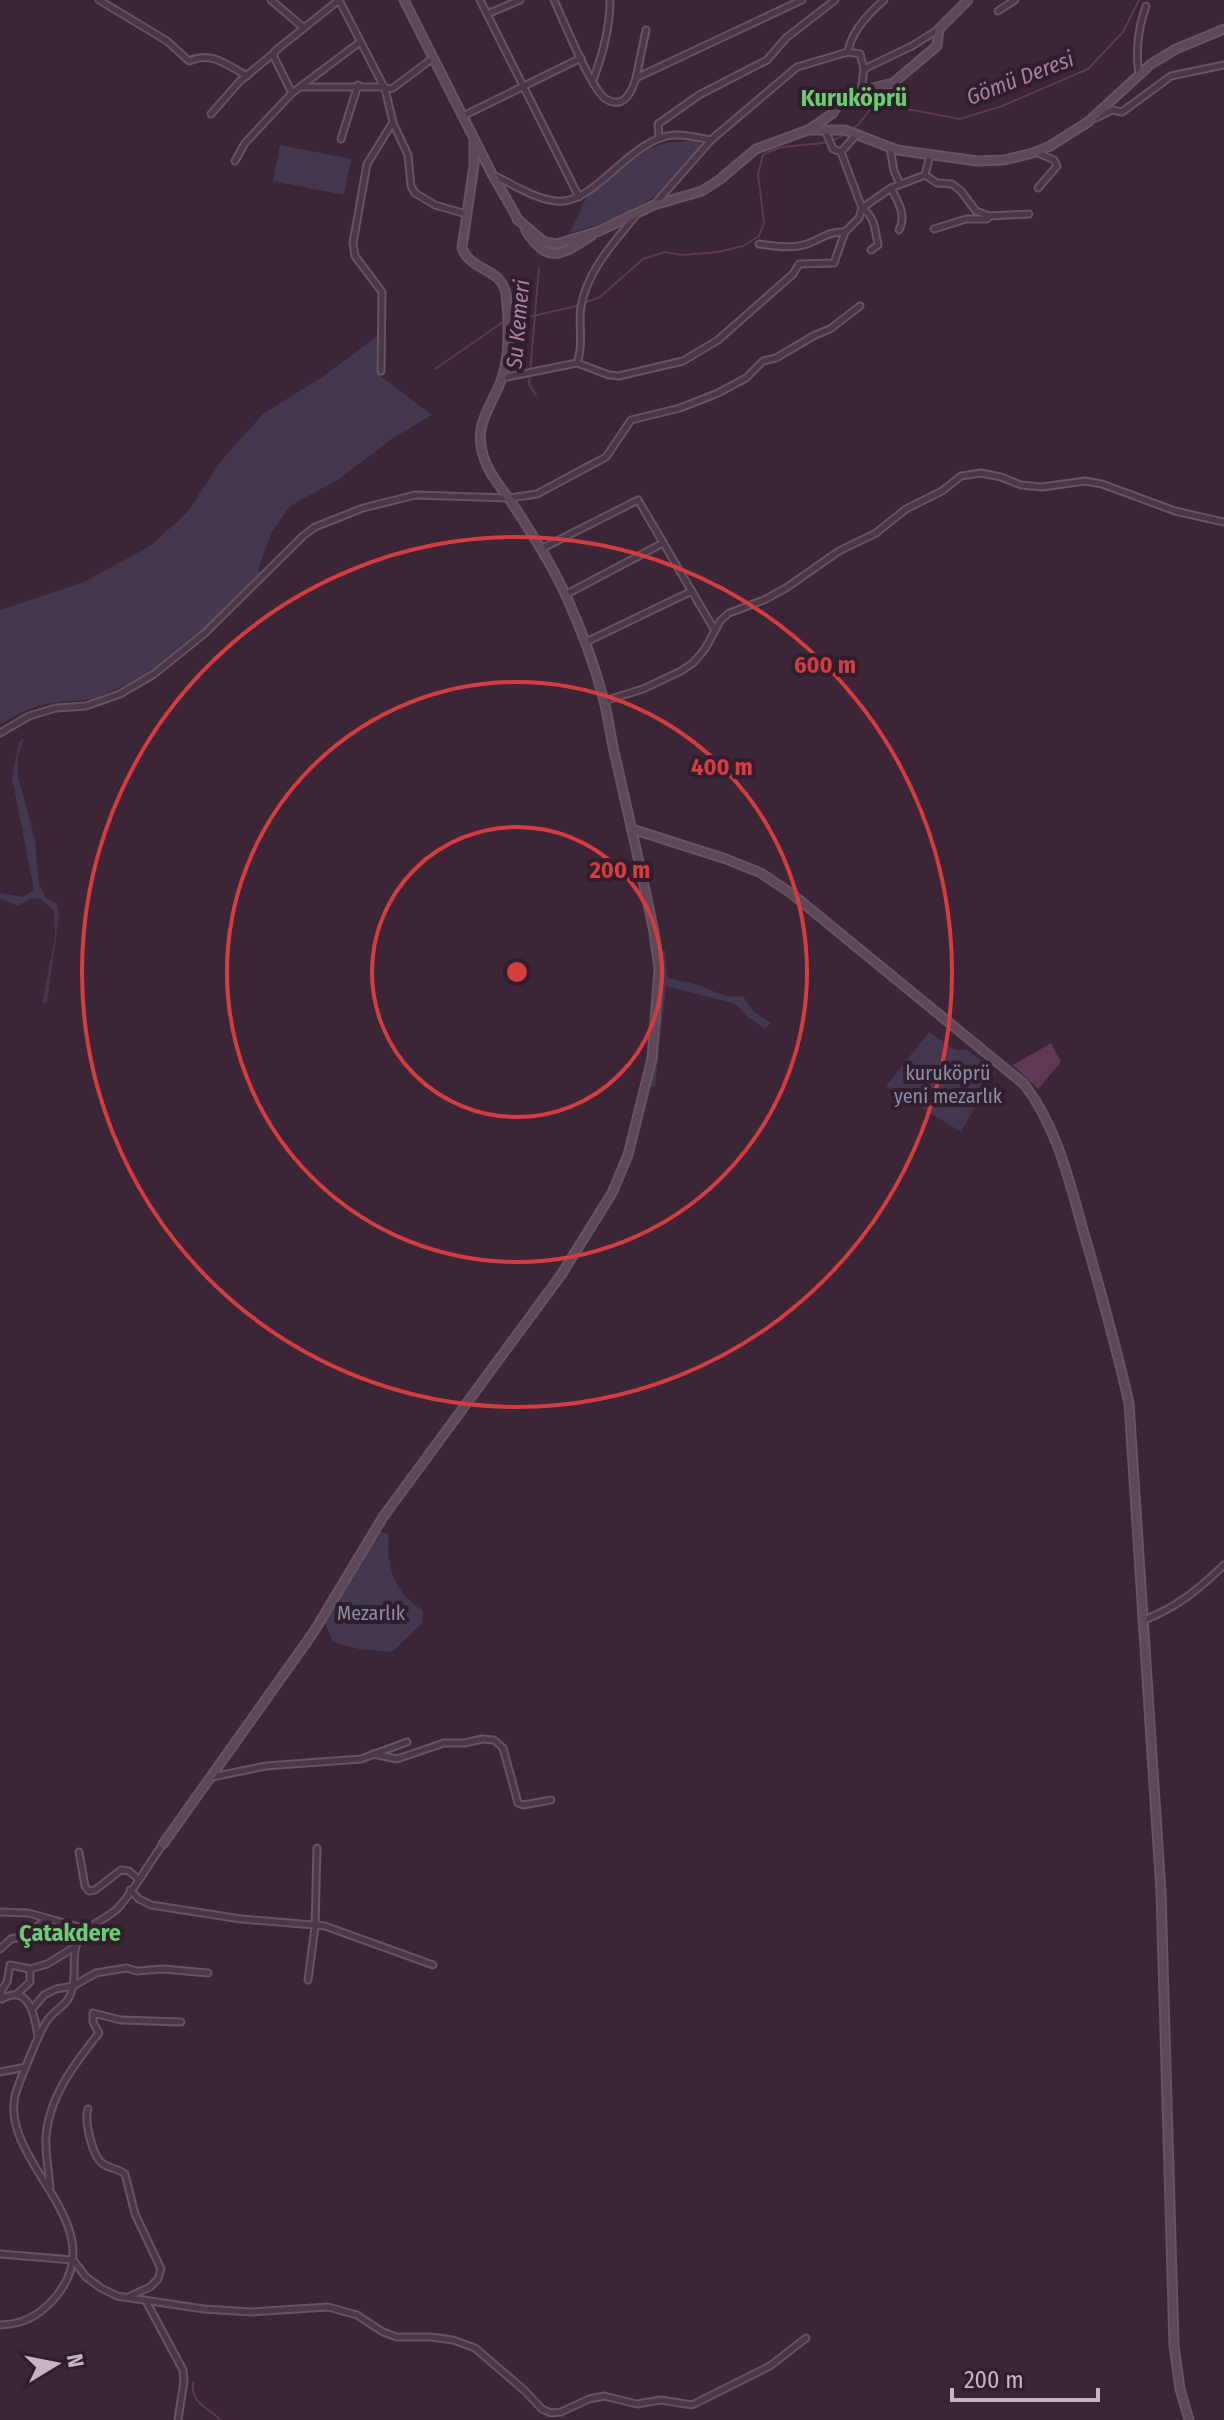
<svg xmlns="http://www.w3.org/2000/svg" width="1224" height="2420" viewBox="0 0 1224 2420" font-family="'Fira Sans Condensed',sans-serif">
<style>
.green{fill:#433850}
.water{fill:#5f3855}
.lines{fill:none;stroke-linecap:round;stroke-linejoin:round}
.stream{stroke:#5f3855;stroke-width:2}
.street-casing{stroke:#665462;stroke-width:9}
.secondary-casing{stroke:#665462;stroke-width:11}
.street{stroke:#4b3847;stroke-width:5}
.secondary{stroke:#5e4757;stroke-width:7}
.ring{fill:none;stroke:#d43d3f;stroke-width:4}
.labels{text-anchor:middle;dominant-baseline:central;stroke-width:8;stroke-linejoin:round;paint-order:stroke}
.park-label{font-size:20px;fill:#8a8eab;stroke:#301e2c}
.water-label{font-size:22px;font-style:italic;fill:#ac7da2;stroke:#301e2c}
.quarter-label{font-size:24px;font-weight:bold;fill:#69cd71;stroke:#301e2c}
.centre{fill:#d43d3f;stroke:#301e2c;stroke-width:4}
.ring-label{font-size:24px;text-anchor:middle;font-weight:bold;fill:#d43d3f;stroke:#301e2c;stroke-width:8;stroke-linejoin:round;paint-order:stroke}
</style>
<rect width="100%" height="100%" fill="#3b2536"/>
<g class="green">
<polygon points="699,140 702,149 658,195 615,219 570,233 587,196 607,177 647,149 667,143"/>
<polygon points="280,145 351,159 344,195 273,181"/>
<path d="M379 335 378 374 432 415 393 438 339 479 290 506 272 532 258 569 261 574C219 620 155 679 94 698 80 702 65 701 51 703 33 705 16 716 0 724V610L84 582 150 546 187 513 220 462 263 414 325 375Z"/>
<polygon points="24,739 18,755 18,777 35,839 39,885 46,898 57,904 59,916 47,1003 42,1003 55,937 54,911 39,898 30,899 18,906 0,898 0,893 23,897 34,890 12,778 19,741"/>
<path d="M661 950H665L667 978C680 981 694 983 706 988 718 993 730 999 743 996L754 1012 771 1023 765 1029 748 1017 736 1004 666 986 655 1087 650 1086 660 1006Z"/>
<polygon points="929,1032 955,1050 967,1050 995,1072 961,1132 886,1086"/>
<path d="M379 1531 389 1534C386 1568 394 1591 423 1611L422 1623 392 1652 359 1649 333 1642 325 1623Z"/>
</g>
<polygon class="water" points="1051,1043 1061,1062 1038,1089 1013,1065"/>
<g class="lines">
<g class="stream">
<polyline points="851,130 858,125 875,103 960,119 1002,106 1088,69 1123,32 1139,0"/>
<path d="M510 321 573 307 600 297 643 259 665 252 682 255 718 252 743 246 759 236 764 223 758 174 763 155C788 139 821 151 845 134"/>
<polyline points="435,369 503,322"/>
<polyline points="536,395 529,384 539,268"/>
<path d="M193 2382C191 2405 208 2406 220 2420"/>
</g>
<g class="street-casing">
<g id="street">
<path d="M99 0 167 41 189 61C212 51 227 65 247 76"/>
<polyline points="271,0 304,28"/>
<polyline points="339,0 385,89 393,88 433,58"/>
<polyline points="480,0 579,197"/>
<path d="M554 0C563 19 591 90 606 99 624 110 632 91 636 78L802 0"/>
<polyline points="998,11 1015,0"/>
<polyline points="487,14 520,0"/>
<path d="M848 52C851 31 869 13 884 0"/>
<polyline points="864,69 912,46 939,29"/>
<path d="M1139 74C1135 50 1138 29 1146 6"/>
<polyline points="636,78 646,30"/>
<path d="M593 80C603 54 610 27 610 0"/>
<polyline points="301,87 383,87"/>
<polyline points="292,93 360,42"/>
<polyline points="211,114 240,81 274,53"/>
<polyline points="463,116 581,58"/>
<polyline points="1096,118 1112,110 1122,112 1171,76 1224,65"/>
<polyline points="393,123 408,155 411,186 415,193 435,205 466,214"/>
<polyline points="659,138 658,124 699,95 767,60 786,38 835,0"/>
<polyline points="341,139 358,85"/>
<polyline points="890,148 894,171 900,184"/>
<polyline points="841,152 856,135"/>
<polyline points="1036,152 1054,160 1057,166 1038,188"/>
<polyline points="235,161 245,143 292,93 274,57 275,51 339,0"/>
<path d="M493 175C513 184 540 203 563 201 598 199 632 138 674 135 686 134 700 138 711 140"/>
<polyline points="925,175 937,183 952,184 961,191 976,211 989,216 987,219 966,219 934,229"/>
<path d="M891 188C898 202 907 215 899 230"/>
<polyline points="654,205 711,140 797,67 848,52 860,54 864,69 861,91"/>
<polyline points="989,216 1029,214"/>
<path d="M759 244C775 246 791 249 807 244 821 239 829 231 845 232"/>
<path d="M871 250 878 245C875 230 875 217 862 208L891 188 925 175 930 155"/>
<polyline points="577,363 609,375 619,376 683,361 718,340 793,274 799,264 834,263 845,232 859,218 862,208 841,152 833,149 825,130"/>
<polyline points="381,371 382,292 355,256 353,243 367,164 393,122 385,89"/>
<path d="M502 378 577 363C584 344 578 326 581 306 588 269 614 243 636 215"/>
<polyline points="541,549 638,500 714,629"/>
<polyline points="565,595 663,543"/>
<polyline points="586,642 692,591"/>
<polyline points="604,701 643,689 681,671 693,663 705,649 720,621 729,613 764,600 786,588 839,551 876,533 906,509 942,491 961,476 981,473 1001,477 1021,485 1042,487 1085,481 1102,484 1175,511 1224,522"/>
<polyline points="0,733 29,716 56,708 86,706 120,694 154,674 205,633 303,536 315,527 363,508 415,495 509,498 537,494 606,457 631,420 680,408 718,393 746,378 763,361 776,358 815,335 830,329 860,306"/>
<path d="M1144 1620C1176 1608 1199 1589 1224 1565"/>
<polyline points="373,1754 397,1759 444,1743 465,1743 482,1739 494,1740 503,1748 518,1803 523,1805 551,1800"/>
<polyline points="212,1777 266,1766 361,1759 407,1742"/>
<polyline points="79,1852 85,1886 89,1891 95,1890 121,1870 129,1871 138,1879"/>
<polyline points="130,1890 139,1899 151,1905 241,1919 325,1926 433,1965"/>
<polyline points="0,1912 28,1913 86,1929"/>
<polyline points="0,1949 11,1939 26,1936 45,1920"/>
<polyline points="308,1980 315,1927 317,1848"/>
<polyline points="17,1994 30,1982 30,1969"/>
<polyline points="2,1999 1,1991 7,1982 10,1965 30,1969 47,1964 75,1947"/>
<path d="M2 1999C29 1983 35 2017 38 2036"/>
<polyline points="33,2008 44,1995 56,1989 73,1986 96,1973 126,1968 137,1971 163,1969 208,1973"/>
<polyline points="0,2072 26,2067"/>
<path d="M88 2109C84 2120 92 2155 102 2163 109 2169 118 2168 125 2174L135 2214 161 2269 158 2279 150 2287 128 2297"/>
<path d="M50 2188C49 2172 45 2154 46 2138 48 2098 75 2063 99 2033L93 2022V2013L121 2020 181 2022"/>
<polyline points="0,2254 73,2260 86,2277 101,2288 117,2296 204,2309 251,2312 328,2307 357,2315 383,2332 397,2337 431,2337 453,2340 475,2348 524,2390 542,2409 551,2413 561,2412 589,2399 604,2396 637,2404 661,2400 692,2405 770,2366 806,2338"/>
<polyline points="146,2301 183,2370 184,2381 178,2420"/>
<path d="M0 2325C23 2324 37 2317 53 2300 119 2227 0 2164 15 2096 18 2084 42 2025 49 2018 60 2005 69 2006 73 1985 76 1970 71 1950 80 1938 89 1923 106 1920 118 1908 134 1891 149 1863 163 1844"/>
</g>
</g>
<g class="secondary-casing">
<g id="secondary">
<polyline points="404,0 492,174 519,221"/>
<polyline points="810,129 833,113 839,103 861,91 893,83 937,46 939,29 968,0"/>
<polyline points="517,219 543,241 556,244 573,239 599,231 654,205 702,191 719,180 756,149 808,130 845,130 897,150 977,161 1004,160 1033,153 1050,146 1088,122 1151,64 1176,49 1224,29"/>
<path d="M526 231C549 265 561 255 591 236"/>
<path d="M632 829 726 859 761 873 792 894 1024 1084C1058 1128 1070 1184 1085 1237 1101 1292 1116 1347 1129 1403L1161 1892 1174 2345 1180 2389 1189 2420"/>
<path d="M163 1844 313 1633 383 1517 561 1275 612 1193 628 1155 652 1058 659 969 654 932C642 874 629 817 616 760 611 741 609 720 604 701 595 666 582 631 567 598 552 564 530 530 509 499 500 486 489 474 484 458 472 424 492 407 502 378 510 354 509 319 506 294 502 268 470 271 462 248L474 165V139"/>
</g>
</g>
<use href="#street" class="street"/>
<use href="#secondary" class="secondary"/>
</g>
<g class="ring">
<circle cx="517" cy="972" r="145"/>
<circle cx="517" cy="972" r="290"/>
<circle cx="517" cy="972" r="435"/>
</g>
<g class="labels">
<g class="park-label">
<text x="948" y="1073">kuruköprü<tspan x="948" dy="23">yeni mezarlık</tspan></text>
<text x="371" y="1613">Mezarlık</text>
</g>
<g class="water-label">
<text transform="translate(1020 78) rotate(-21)">Gömü Deresi</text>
<text transform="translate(518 324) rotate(-85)">Su Kemeri</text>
</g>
<g class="quarter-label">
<text x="854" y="98">Kuruköprü</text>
<text x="70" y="1933">Çatakdere</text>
</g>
</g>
<circle cx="517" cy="972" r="12" class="centre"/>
<g class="ring-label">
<text x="825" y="673">600 m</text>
<text x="722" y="775">400 m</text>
<text x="620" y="878">200 m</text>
</g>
<g transform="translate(56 2364) rotate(80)" stroke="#301e2c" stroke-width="6" paint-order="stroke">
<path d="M0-6L14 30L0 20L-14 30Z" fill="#c7b4c2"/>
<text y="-12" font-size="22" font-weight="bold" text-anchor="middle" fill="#c7b4c2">N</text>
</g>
<path d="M952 2388v12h146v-12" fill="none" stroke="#c7b4c2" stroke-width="4"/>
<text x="964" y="2388" font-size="24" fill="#c7b4c2" stroke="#301e2c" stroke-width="6" paint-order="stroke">200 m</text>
</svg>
